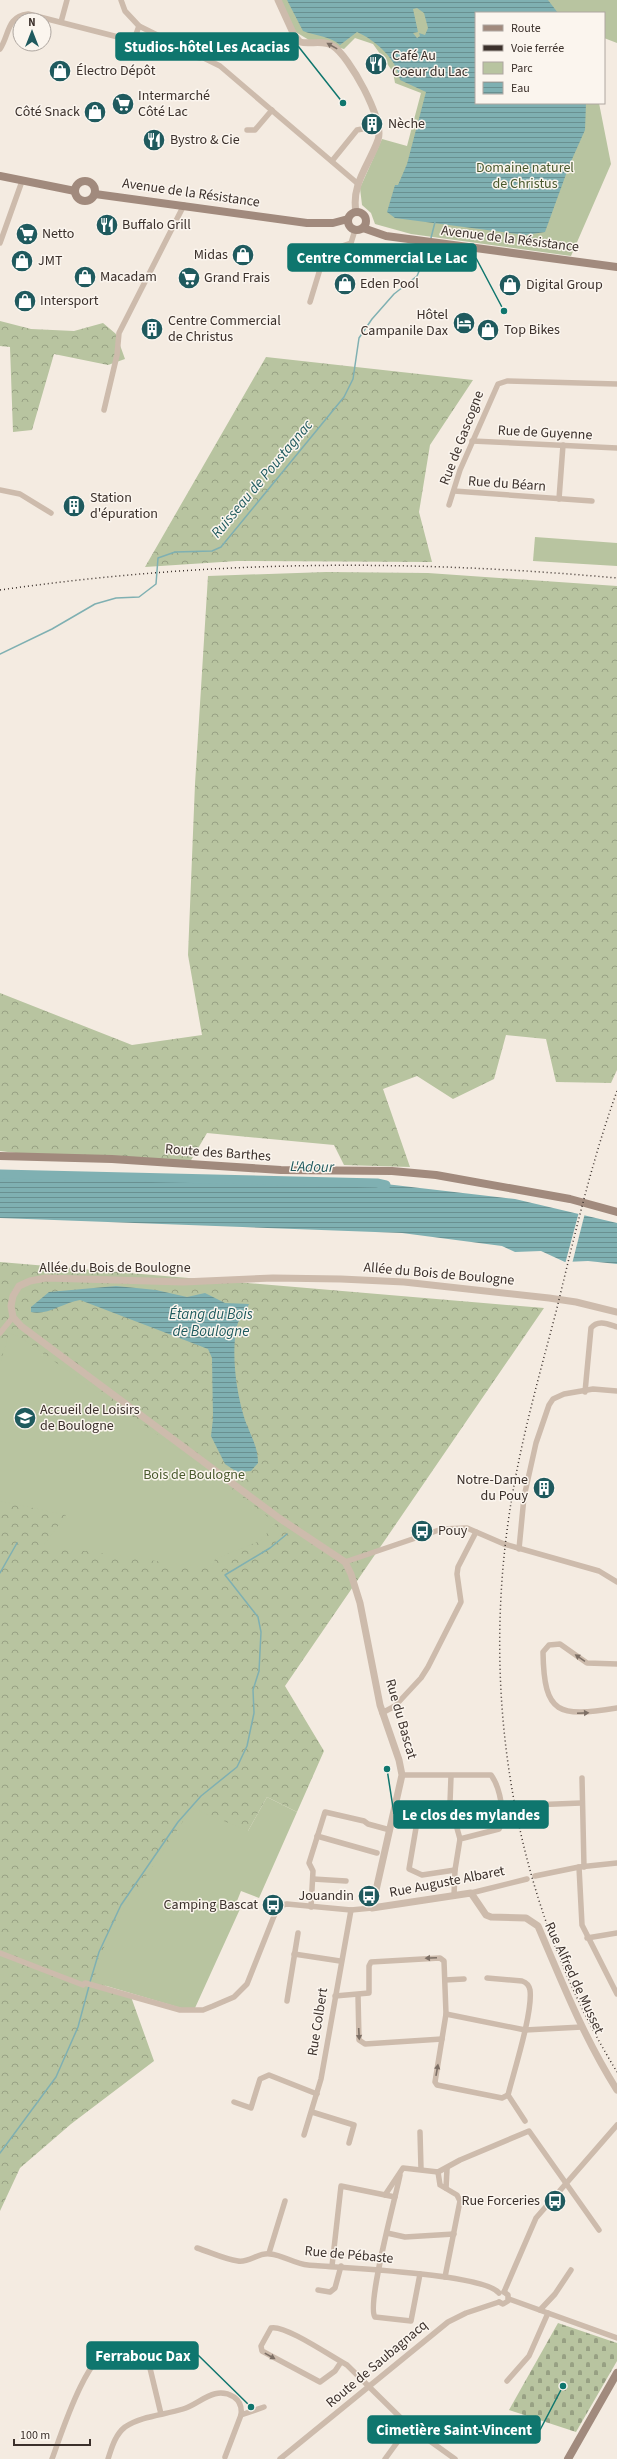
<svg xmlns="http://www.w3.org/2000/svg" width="617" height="2459" viewBox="0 0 617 2459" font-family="'Source Sans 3',sans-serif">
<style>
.forest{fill:url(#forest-crowns)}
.cemetery{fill:url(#cemetery-stones)}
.green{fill:#b8c4a0}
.water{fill:url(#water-rules);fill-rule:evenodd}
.pier{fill:#f4ebe1}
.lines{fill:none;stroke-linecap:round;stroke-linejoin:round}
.stream{stroke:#7fb0b2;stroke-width:1.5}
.river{stroke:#7fb0b2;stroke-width:9}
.minor{stroke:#cdbbac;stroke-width:5.5}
.tertiary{stroke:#cdbbac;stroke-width:7}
.secondary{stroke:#a18a7d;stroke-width:8}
.rail{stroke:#3b302b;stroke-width:1.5;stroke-dasharray:1 3;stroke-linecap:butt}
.oneway{fill:#7d6f65}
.labels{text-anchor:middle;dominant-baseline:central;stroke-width:3;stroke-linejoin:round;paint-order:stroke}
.poi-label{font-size:14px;fill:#3b302b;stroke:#fbf5ee;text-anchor:start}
.park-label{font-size:14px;fill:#4a5a2e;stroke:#fbf5ee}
.street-label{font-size:14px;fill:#3b302b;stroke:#fbf5ee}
.water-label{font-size:15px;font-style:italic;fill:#1f5a5e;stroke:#fbf5ee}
.leader{fill:none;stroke:#0f766e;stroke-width:1.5}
.callout-dot{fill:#0f766e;stroke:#fbf5ee;stroke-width:1.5}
.callout{fill:#0f766e;stroke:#0f766e;stroke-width:1.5}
.callout-label{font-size:15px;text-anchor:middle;font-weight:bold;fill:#fff}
</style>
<defs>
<pattern id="forest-crowns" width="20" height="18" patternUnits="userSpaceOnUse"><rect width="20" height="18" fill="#b8c4a0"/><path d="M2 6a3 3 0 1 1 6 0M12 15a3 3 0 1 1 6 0" fill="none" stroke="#97a083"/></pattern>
<pattern id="cemetery-stones" width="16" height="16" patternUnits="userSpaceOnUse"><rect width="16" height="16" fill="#b8c4a0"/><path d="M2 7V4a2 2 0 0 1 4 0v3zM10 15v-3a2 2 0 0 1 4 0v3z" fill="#97a083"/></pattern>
<pattern id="water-rules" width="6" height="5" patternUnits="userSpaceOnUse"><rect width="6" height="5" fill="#7fb0b2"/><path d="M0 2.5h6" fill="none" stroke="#699091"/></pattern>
</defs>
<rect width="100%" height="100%" fill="#f4ebe1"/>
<g class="forest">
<polygon points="0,321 31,329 74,331 103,323 116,334 125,359 108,365 54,354 32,430 13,432 10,347 0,346"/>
<polygon points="266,357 473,380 430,445 419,512 432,562 237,561 145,567"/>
<polygon points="326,572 428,573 617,586 617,1070 611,1083 556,1082 546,1039 506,1035 494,1079 453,1099 417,1076 383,1089 410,1167 344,1165 334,1145 207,1133 190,1162 55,1158 0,1151 0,993 132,1045 202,1035 188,955 195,784 208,576"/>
<polygon points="0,1262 544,1308 285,1686 324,1751 297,1812 267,1797 248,1831 105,1986 130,1994 154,2061 71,2124 20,2168 0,2211"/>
</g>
<polygon class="cemetery" points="558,2323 617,2343 617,2361 576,2432 509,2410"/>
<g class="green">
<polygon points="280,0 617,0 617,43 604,38 604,13 476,13 476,103 599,103 611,164 571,256 411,234 375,224 371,213 362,205 360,188 382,139 407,146 421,93 395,83 393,72 373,44 355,38 344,49 309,40 294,31"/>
<polygon points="535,537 617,543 617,566 533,561"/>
<polygon points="9,1333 20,1337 206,1469 276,1523 260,1541 215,1559 212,1569 44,1545 66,1515 0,1501 0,1364"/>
<polygon points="267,1797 297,1812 259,1898 241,1891 235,1906 240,1909 195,2008 181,2008 93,1982 110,1929 192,1808 248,1831"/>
</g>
<g class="water">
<path d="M287 0H548L558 13H476V103H586L585 130 569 166 545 232 525 235 395 218 387 212 395 185H398L407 164 426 92 400 80C397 59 375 40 357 32L340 45C330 36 316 36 303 31ZM417 8 424 13 428 28 425 35 419 33 420 36 417 38 413 33 418 32 413 9Z"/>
<polygon points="0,1174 377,1183 515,1199 617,1223 617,1264 588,1261 565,1262 541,1251 515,1252 502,1246 402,1233 0,1218"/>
<path d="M116 1286 156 1290 187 1297 205 1293 225 1303 249 1304C246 1311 239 1318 237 1326 231 1352 236 1391 244 1417 249 1433 258 1445 258 1463L251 1471 237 1472 225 1464 211 1436 213 1419 212 1358 208 1349 80 1300C63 1303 46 1316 31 1312V1307L49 1292Z"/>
</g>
<polygon class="pier" points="579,1212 585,1213 572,1264 565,1264"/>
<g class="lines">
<g class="stream">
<polyline points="431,238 435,222"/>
<polyline points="0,654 52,629 95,604 116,598 139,597 156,584 158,558 175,552 212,551 221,547 344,397 353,379 359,338 372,319 394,294 417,276 430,246"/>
<polyline points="0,1573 17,1543"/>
<polyline points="90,1982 99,1952 121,1905 178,1822 201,1796 237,1767 247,1746 254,1713 253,1690 259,1671 261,1632 258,1617 225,1575 270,1548 287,1534"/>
<polyline points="0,2153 56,2077 78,2027 89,1986"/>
</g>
<polyline class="river" points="0,1174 377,1183 386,1185"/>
<g class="minor">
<polyline points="121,0 125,11 139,26 220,66 357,183"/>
<polyline points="61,22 67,0"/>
<polyline points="139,26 135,37 140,42 200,58"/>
<path d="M0 49C10 34 6 17 28 14L122 38 128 39 135 37"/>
<polyline points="247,130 255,130 272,110"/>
<polyline points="332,161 357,130 367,128"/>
<polyline points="0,243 21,184"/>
<polyline points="310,302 324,256 330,250 351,243 355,230"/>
<polyline points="104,410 117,355 119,333 184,205"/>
<polyline points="472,441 617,448"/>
<polyline points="0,490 20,494 51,513"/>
<polyline points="454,491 592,501"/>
<polyline points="559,499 563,445"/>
<polyline points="449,505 460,470 498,384 507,381 617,384"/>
<polyline points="0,1333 13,1317"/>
<path d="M585 1392 591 1328C598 1319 608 1324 617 1327"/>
<polyline points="519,1549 524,1497 536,1443 549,1405 553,1399 564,1394 593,1389 617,1391"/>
<polyline points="345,1562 442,1529 467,1528 504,1544 599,1571 617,1582"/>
<path d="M617 1664 587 1663 560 1644 549 1645 543 1652C544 1716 559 1717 617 1708"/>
<polyline points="382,1713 395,1706 421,1678 428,1667 461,1602 457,1574 458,1567 476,1532"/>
<path d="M402 1775H491C500 1787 506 1817 499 1829L460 1839 455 1870"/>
<polyline points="451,1776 450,1803 460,1839"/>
<polyline points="582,1778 584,1867"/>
<polyline points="531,1805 581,1803"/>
<polyline points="417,1822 409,1869 422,1875 455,1870 454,1896"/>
<polyline points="317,1836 377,1853"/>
<polyline points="579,1867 582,1925 617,1994"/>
<polyline points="535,1876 579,1867 617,1863"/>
<polyline points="313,1879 346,1881"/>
<polyline points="471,1893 527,1879"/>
<polyline points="311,1907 313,1871 309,1863 325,1812 364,1821 368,1824 390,1830"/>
<polyline points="587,1938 617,1933"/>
<polyline points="0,1953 83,1985 85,1983 180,2010 203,2010 213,2006 234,1997 247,1984 278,1906 287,1904 351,1910 372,1908"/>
<polyline points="294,1954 340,1961"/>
<path d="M487 1978 522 1981C525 1982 529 1985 530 1990 533 2012 514 2071 508 2095L525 2121"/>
<polyline points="445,1980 464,1979"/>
<polyline points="358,1995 359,2040 365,2044 442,2039"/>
<polyline points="335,1996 369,1993 369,1966 371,1962 440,1958 444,1961 446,2014 435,2082 437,2085 502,2098 508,2095"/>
<polyline points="287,2001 298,1933"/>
<polyline points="446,2014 525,2030 582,2027"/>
<polyline points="234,2102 251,2108 260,2079 269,2075 317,2094"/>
<polyline points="312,2112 354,2125 349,2143"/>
<polyline points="420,2132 421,2169"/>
<polyline points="304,2135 321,2079 351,1910"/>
<polyline points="438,2172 440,2185 457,2195 460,2201 445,2277"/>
<path d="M400 2175C396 2196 366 2305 375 2317L411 2321 420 2274"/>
<polyline points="446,2188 447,2169"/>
<polyline points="385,2195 403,2168 438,2172 460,2160 529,2131 599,2230"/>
<polyline points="387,2233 405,2237 454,2234"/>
<path d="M197 2248C210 2252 224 2259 238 2261 249 2263 259 2252 270 2254 283 2255 295 2264 308 2265 339 2268 483 2273 499 2293"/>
<polyline points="269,2253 285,2201"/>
<polyline points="332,2266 341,2186 395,2197"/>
<polyline points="318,2290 330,2292 335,2288 341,2266"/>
<polyline points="504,2292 536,2218 617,2125"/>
<polyline points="509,2299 617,2338"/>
<polyline points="499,2302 503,2304 508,2301 508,2295 504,2292"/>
<polyline points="540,2310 555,2294 571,2270"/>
<path d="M341 2362 335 2371 320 2382 262 2351 261 2346 271 2328C284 2324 332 2357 347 2365L409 2426 455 2459"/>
<polyline points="507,2381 529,2356 548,2313"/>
<polyline points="161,2414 149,2364 175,2348"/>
<polyline points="225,2457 241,2415"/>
<path d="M52 2459C61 2435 87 2351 114 2348L149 2364"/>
<path d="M108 2459C112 2447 115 2435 125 2427 141 2416 164 2415 183 2409 200 2404 214 2385 234 2397 241 2402 242 2408 241 2415L264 2407"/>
<polyline points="280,2459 448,2322 466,2313 499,2302"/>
<polyline points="385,2459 409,2426"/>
</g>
<g class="tertiary">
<path d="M278 0 294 35 300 42C310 45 323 39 333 46 349 56 385 120 378 140 369 165 351 184 356 212"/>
<path d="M617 1312 576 1302 549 1298 404 1282 341 1279 273 1278 183 1282 46 1278 30 1281 19 1286 13 1296 11 1306 13 1317 21 1326 279 1518 345 1562 351 1574 360 1603 380 1705 399 1760 402 1775 372 1908 471 1893 486 1915 491 1917 526 1918 538 1926C562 1982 584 2038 617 2090"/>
</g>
<g class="secondary">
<polyline points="0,176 75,191"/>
<circle cx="85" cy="191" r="10"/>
<polyline points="95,194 307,223 333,223 348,219"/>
<circle cx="357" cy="221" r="9"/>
<polyline points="363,228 386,236 617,267"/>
<polyline points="0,1156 112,1159 281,1170 392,1171 436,1175 570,1199 617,1212"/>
<polyline points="568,2459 617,2373"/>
</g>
<g class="rail">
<path d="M0 590C210 560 406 559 617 578"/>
<path d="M617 1091C591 1163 574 1238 556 1312 538 1380 519 1447 509 1516 481 1707 516 1907 617 2072"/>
</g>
</g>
<defs><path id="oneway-solid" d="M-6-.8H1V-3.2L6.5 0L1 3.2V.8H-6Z"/></defs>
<g class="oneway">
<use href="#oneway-solid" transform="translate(332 46) rotate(-151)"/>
<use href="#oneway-solid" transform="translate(580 1658) rotate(-146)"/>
<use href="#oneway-solid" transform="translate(583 1713) rotate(-3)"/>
<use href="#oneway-solid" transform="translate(431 1958) rotate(178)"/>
<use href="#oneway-solid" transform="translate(359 2034) rotate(87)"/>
<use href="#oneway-solid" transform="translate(437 2070) rotate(-80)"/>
<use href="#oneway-solid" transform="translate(270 2356) rotate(29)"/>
</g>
<defs>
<g id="restaurant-disc" transform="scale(1.15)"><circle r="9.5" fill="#1f5a5e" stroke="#fbf5ee"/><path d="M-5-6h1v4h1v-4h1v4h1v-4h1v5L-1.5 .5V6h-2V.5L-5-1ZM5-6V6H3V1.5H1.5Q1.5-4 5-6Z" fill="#fff"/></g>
<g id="shop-disc" transform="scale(1.15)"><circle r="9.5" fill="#1f5a5e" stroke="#fbf5ee"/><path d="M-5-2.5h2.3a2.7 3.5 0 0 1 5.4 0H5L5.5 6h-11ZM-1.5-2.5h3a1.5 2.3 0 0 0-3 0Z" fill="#fff"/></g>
<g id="supermarket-disc" transform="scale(1.15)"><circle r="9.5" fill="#1f5a5e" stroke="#fbf5ee"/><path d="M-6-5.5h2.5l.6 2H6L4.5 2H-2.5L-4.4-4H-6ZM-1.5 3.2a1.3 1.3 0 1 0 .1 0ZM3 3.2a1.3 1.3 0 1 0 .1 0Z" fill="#fff"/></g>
<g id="building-disc" transform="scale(1.15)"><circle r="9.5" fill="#1f5a5e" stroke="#fbf5ee"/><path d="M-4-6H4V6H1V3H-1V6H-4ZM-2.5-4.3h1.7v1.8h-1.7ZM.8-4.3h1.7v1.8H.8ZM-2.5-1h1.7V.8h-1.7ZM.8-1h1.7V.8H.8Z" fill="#fff"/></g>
<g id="hotel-disc" transform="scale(1.15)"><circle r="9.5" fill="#1f5a5e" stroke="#fbf5ee"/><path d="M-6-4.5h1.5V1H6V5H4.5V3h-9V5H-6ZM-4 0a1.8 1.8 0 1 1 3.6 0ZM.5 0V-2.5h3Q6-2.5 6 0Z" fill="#fff"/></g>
<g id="school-disc" transform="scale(1.15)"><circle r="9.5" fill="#1f5a5e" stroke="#fbf5ee"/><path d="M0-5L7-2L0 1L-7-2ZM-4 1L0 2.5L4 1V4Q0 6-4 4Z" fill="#fff"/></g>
<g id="bus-disc" transform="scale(1.15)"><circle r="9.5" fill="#1f5a5e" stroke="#fbf5ee"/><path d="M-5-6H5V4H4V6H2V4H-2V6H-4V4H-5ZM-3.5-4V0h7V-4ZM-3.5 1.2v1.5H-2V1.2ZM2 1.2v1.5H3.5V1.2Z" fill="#fff"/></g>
</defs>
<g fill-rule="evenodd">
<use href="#restaurant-disc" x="376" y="64"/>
<use href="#shop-disc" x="60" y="71"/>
<use href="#supermarket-disc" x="123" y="104"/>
<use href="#shop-disc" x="95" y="112"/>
<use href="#building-disc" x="372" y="124"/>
<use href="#restaurant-disc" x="154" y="140"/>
<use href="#restaurant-disc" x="107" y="225"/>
<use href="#supermarket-disc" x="27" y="234"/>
<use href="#shop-disc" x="243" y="255"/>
<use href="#shop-disc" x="22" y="261"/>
<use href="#shop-disc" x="85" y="277"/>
<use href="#supermarket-disc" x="189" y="278"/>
<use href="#shop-disc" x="345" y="284"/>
<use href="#shop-disc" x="510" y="285"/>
<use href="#shop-disc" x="25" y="301"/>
<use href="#hotel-disc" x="464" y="323"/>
<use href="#building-disc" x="152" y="329"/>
<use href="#shop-disc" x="488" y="330"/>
<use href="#building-disc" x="74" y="506"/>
<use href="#school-disc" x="25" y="1418"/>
<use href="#building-disc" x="544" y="1488"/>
<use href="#bus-disc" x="422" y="1531"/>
<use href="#bus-disc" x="369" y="1896"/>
<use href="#bus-disc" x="273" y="1905"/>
<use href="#bus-disc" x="555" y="2201"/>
</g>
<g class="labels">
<g class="poi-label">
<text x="392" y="56">Café Au<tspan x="392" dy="16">Coeur du Lac</tspan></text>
<text x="76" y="71">Électro Dépôt</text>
<text x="138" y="96">Intermarché<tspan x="138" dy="16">Côté Lac</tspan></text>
<text x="80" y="112" text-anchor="end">Côté Snack</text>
<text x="388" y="124">Nèche</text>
<text x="170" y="140">Bystro &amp; Cie</text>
<text x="122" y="225">Buffalo Grill</text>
<text x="42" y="234">Netto</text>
<text x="228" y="255" text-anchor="end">Midas</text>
<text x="38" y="261">JMT</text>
<text x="100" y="277">Macadam</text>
<text x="204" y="278">Grand Frais</text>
<text x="360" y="284">Eden Pool</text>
<text x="526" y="285">Digital Group</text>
<text x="40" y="301">Intersport</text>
<text x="448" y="315" text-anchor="end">Hôtel<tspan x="448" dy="16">Campanile Dax</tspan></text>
<text x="168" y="321">Centre Commercial<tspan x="168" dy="16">de Christus</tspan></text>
<text x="504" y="330">Top Bikes</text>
<text x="90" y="498">Station<tspan x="90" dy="16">d'épuration</tspan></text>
<text x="40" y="1410">Accueil de Loisirs<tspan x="40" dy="16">de Boulogne</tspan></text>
<text x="528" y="1480" text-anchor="end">Notre-Dame<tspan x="528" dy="16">du Pouy</tspan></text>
<text x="438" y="1531">Pouy</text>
<text x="354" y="1896" text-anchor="end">Jouandin</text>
<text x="258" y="1905" text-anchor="end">Camping Bascat</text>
<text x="540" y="2201" text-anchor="end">Rue Forceries</text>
</g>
<g class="park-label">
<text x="525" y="168">Domaine naturel<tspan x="525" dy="16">de Christus</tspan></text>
<text x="194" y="1475">Bois de Boulogne</text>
</g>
<g class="street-label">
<text transform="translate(191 193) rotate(8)">Avenue de la Résistance</text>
<text transform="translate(510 239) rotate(7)">Avenue de la Résistance</text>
<text transform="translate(545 433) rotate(3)">Rue de Guyenne</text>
<text transform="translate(462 438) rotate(-69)">Rue de Gascogne</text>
<text transform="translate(507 484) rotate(4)">Rue du Béarn</text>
<text transform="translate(218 1153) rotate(4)">Route des Barthes</text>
<text x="115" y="1268">Allée du Bois de Boulogne</text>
<text transform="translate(439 1274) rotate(5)">Allée du Bois de Boulogne</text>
<text transform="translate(401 1719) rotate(74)">Rue du Bascat</text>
<text transform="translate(447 1882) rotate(-11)">Rue Auguste Albaret</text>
<text transform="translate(574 1978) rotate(65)">Rue Alfred de Musset</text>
<text transform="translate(318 2022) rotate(-81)">Rue Colbert</text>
<text transform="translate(349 2255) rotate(5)">Rue de Pébaste</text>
<text transform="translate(377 2364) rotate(-40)">Route de Saubagnacq</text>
</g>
<g class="water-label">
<text transform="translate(262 479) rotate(-50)">Ruisseau de Poustagnac</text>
<text transform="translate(312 1167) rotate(1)">L'Adour</text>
<text x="211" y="1314">Étang du Bois<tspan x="211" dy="17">de Boulogne</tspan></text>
</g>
</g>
<path class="leader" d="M343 103L298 46M504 311L476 258M387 1769L394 1814M251 2407L198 2355M563 2386L540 2430"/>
<g class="callout-dot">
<circle cx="343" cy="103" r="4"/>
<circle cx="504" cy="311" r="4"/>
<circle cx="387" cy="1769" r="4"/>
<circle cx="251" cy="2407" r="4"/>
<circle cx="563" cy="2386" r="4"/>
</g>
<g class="callout">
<rect x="116" y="33" width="182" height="27" rx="4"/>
<rect x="288" y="244" width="188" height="27" rx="4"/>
<rect x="394" y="1801" width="154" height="27" rx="4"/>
<rect x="87" y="2342" width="111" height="27" rx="4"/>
<rect x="368" y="2416" width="172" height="27" rx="4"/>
</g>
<g class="callout-label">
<text x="207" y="52">Studios-hôtel Les Acacias</text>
<text x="382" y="263">Centre Commercial Le Lac</text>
<text x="471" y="1820">Le clos des mylandes</text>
<text x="143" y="2361">Ferrabouc Dax</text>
<text x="454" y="2435">Cimetière Saint-Vincent</text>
</g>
<rect x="475" y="12" width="130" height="92" fill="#fbf5ee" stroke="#aea6a0"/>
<rect x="483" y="25" width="20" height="6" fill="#a18a7d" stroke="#aea6a0"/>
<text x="511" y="32" font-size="12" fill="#3b302b">Route</text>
<rect x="483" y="45" width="20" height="6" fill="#3b302b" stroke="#aea6a0"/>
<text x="511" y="52" font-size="12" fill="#3b302b">Voie ferrée</text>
<rect x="483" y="62" width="20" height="12" fill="#b8c4a0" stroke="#aea6a0"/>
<text x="511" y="72" font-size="12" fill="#3b302b">Parc</text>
<rect x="483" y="82" width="20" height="12" fill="url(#water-rules)" stroke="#aea6a0"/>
<text x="511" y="92" font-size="12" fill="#3b302b">Eau</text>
<g transform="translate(32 32)"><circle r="19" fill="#fbf5ee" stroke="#aea6a0"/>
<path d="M0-3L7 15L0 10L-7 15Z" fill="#1f5a5e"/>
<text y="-6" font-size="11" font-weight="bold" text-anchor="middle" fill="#3b302b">N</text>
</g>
<path d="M14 2439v6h76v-6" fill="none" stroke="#3b302b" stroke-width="2"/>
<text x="20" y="2439" font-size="12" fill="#3b302b" stroke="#fbf5ee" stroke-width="3" paint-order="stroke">100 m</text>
</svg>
